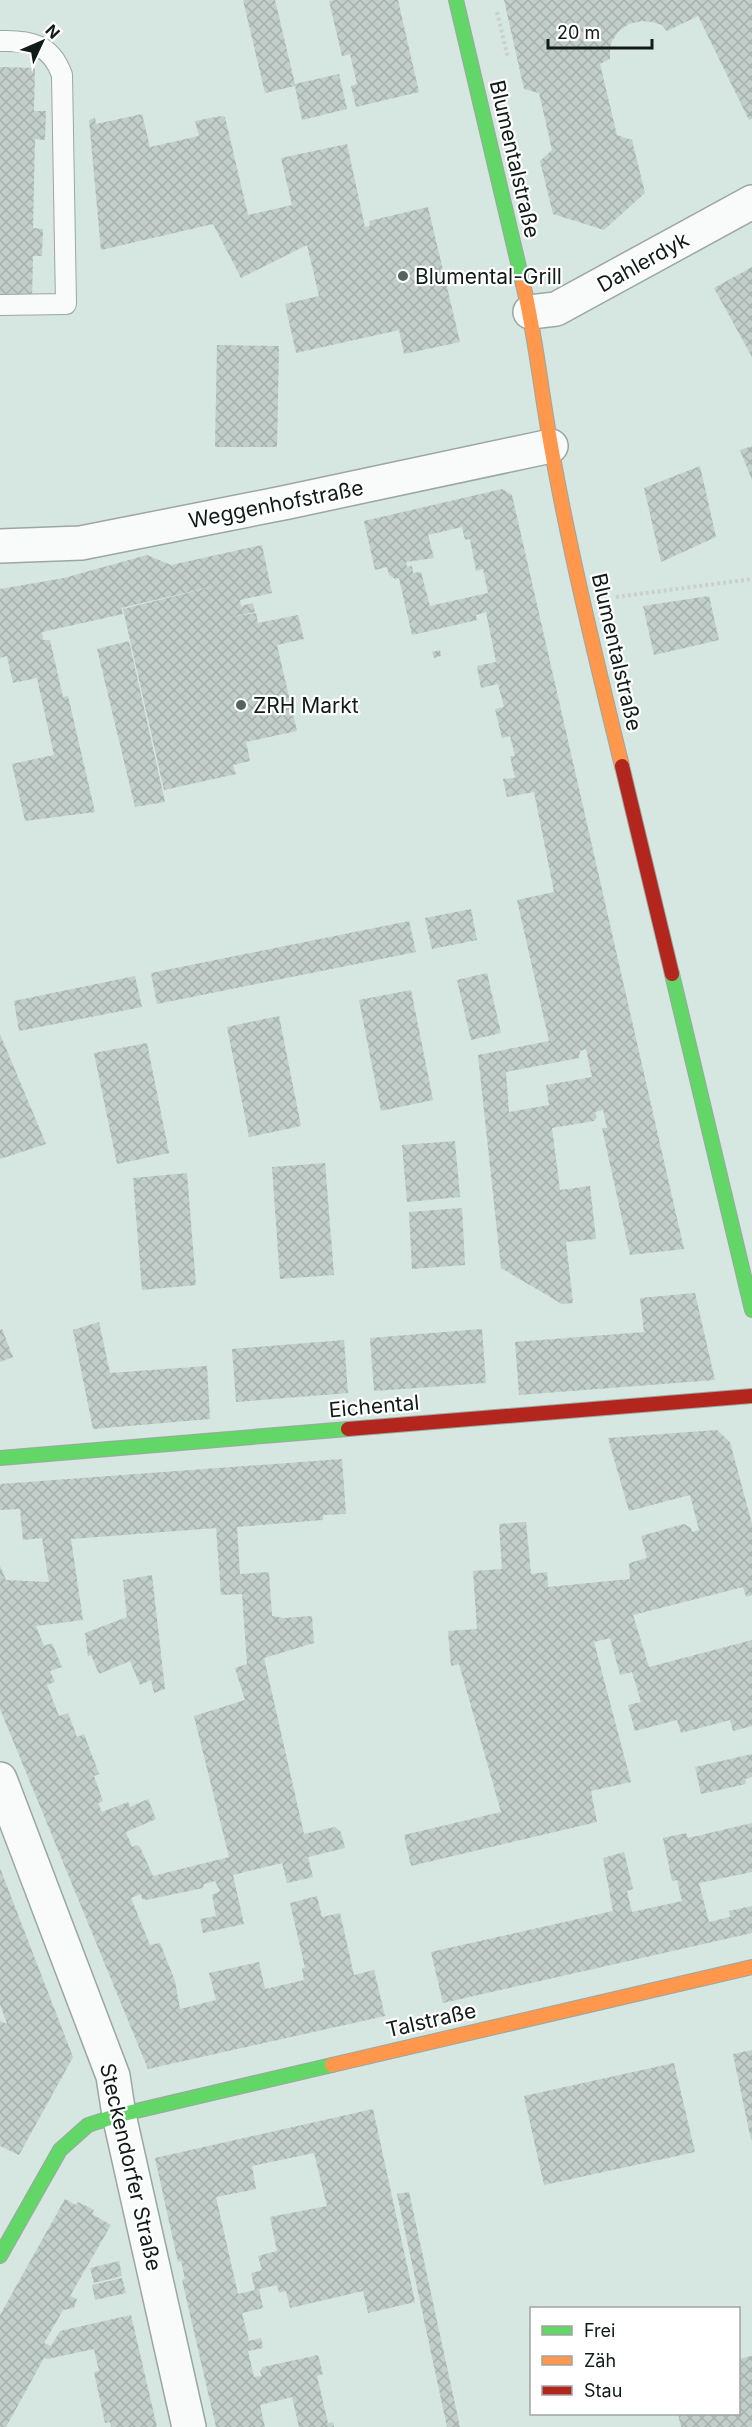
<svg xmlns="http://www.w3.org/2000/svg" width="752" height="2427" viewBox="0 0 752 2427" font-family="Inter,sans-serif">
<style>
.building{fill:url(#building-cross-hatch);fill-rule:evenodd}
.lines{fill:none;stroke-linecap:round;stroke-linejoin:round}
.lane-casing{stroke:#9ba7a3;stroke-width:22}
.street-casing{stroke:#9ba7a3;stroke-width:36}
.fast-casing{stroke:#9ba7a3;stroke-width:16}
.slow-casing{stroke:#9ba7a3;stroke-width:16}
.jam-casing{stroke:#9ba7a3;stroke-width:16}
.path{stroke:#cbcfcd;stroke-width:4;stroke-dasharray:3 3;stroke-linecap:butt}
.lane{stroke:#f9fbfa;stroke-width:20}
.street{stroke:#f9fbfa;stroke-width:33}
.fast{stroke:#63d668;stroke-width:14}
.slow{stroke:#ff974d;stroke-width:14}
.jam{stroke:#b3261e;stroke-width:14}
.poi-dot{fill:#56625d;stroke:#fff;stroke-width:2}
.labels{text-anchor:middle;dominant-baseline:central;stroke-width:4.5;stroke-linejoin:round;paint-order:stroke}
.street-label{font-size:21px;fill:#111b17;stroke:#fff}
.poi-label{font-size:21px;fill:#111b17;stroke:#fff;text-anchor:start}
</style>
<defs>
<pattern id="building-cross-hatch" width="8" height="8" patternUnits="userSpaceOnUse" patternTransform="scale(1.5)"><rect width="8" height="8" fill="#c2cec9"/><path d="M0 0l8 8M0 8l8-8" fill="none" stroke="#a6b0ac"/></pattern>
</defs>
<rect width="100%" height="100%" fill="#d6e6e0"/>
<g class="building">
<polygon points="243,0 275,0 295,84 339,74 347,109 302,120 295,86 265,93"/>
<polygon points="334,0 398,0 419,92 356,107 351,86 357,84 350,54 342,56 329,1"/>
<polygon points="504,0 752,0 752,119 749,120 698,16 667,31 662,25 652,22 642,21 629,24 619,31 612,41 610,48 610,59 600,64 617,135 632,140 645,193 604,230 553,214 540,161 552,150 539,93 524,89"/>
<polygon points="0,67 35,68 34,111 46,111 45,140 35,139 33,228 43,229 42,256 33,256 32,300 0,299"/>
<polygon points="142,114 150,147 199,136 195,121 221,116 225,117 248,215 292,205 281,158 347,144 365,227 370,226 369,221 428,207 460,342 404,354 399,330 296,353 285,304 319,296 307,245 241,278 213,224 101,250 89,120 95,118 96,124"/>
<polygon points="752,267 752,357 714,288"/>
<polygon points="217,345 279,346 277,447 215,447"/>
<polygon points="752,446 752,480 740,450"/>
<polygon points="700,466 716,537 661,562 644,488"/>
<path d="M502 489 512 495 684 1249 630 1255 602 1128H607L603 1110 595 1112 597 1117 594 1121 552 1128 560 1190 590 1186 596 1239 566 1242 573 1303 562 1304 501 1268 478 1055 549 1041 517 900 554 892 534 792 507 797 503 779 515 778 510 756H515L510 736 502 738 495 709 504 707 498 684 481 688 477 666 496 662 486 612 476 615 477 620 412 635 399 578 395 579 389 575 387 567 375 570 364 521ZM462 527 465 540 470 539 476 571 483 569 488 593 430 606 421 572 413 573 412 566 407 567 406 562 434 558 428 535ZM586 1049 592 1077 546 1085 549 1105 509 1112 506 1072 579 1058 580 1051Z"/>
<polygon points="262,545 272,593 240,600 241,606 253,603 255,612 231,617 256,613 258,623 298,615 304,639 277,645 297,731 246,742 250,761 233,765 236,774 164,790 123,609 223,584 121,608 123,614 42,632 43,640 50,640 63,697 68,696 95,812 25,821 12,764 54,755 37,678 13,683 7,656 0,658 0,589 64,578 147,555 171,565"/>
<polygon points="709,596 719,640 654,655 643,606"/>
<polygon points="129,641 165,802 135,807 97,649"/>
<polygon points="440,650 441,656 434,658 432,652"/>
<polygon points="471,909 477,940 432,949 425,918"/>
<polygon points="409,921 416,952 157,1004 151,973"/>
<polygon points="487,973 501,1033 471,1040 457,980"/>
<polygon points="135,976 142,1007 19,1031 14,1001"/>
<polygon points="411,990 433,1100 381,1111 359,1000"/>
<polygon points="279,1016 301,1126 249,1137 227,1027"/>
<polygon points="0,1034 46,1144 0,1159"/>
<polygon points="147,1043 169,1153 117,1164 94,1053"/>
<polygon points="455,1141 460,1197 407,1202 402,1145"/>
<polygon points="325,1163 334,1275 280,1279 272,1167"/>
<polygon points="187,1173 196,1285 142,1290 133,1178"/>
<polygon points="462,1208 465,1265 412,1269 409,1212"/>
<polygon points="695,1293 715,1380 519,1395 515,1342 644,1332 640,1298"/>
<polygon points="99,1322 110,1373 207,1366 210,1419 93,1429 73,1330"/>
<polygon points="2,1329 13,1357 0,1362 0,1330"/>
<polygon points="482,1329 486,1383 374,1391 370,1338"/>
<polygon points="344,1340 348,1393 236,1402 232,1349"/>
<polygon points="717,1430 730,1442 752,1524 752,1595 746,1597 743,1587 633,1615 649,1667 752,1640 752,1726 733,1731 730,1720 681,1733 677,1720 635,1731 628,1705 641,1702 632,1672 620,1675 610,1638 594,1642 631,1782 591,1791 597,1822 411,1866 404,1835 501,1812 459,1664 451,1666 448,1631 477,1629 473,1571 502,1569 499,1524 526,1522 531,1574 547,1572 548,1587 630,1579 629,1563 647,1558 641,1536 684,1524 691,1528 692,1532 699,1530 690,1495 629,1511 608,1438"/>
<path d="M342 1459 346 1514 323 1515V1520L237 1527 240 1574 269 1572 272 1616 284 1618 312 1616 314 1643 264 1658 304 1834 335 1827 341 1832 345 1848 308 1857 313 1877 287 1883 282 1863 233 1875 244 1924 203 1933 200 1919 216 1916 212 1895 220 1891 215 1881 204 1884 203 1888 146 1900 142 1899 141 1894 131 1898 150 1945 160 1943 175 1981 180 2009 216 2000 209 1973 259 1962 265 1989 304 1980 302 1968H305L290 1903 317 1896 322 1917 340 1913 354 1975 374 1970 385 2016 148 2069 0 1709V1566L6 1580 49 1582 42 1538 23 1540 20 1509 0 1510V1484ZM216 1528 221 1595 242 1594 247 1664 235 1668 245 1700 194 1716 229 1857 153 1876 140 1847 137 1845 132 1847 126 1832 156 1819 148 1799 130 1807 128 1802 102 1812 98 1803 103 1801 94 1776 99 1774 84 1734 77 1737 68 1713 59 1716 47 1685 55 1682 50 1671 62 1667 52 1643 44 1646 36 1626 83 1620 71 1539Z"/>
<polygon points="152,1575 165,1689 154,1693 151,1680 140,1685 130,1661 99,1674 91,1655 88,1656 85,1633 127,1617 123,1580"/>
<polygon points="752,1754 752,1777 745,1779 746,1784 701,1794 695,1767"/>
<polygon points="752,1823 752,1872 699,1883 709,1922 730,1917 729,1911 752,1906 752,1933 443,2003 431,1952 613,1911 603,1858 624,1852 633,1889 627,1891 632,1912 682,1901 677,1880 672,1881 663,1838 686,1833 688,1838"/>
<polygon points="0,1868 73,2057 19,2155 0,2146 0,2021 7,2024 0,2004"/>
<polygon points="752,2050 752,2139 751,2140 733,2054"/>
<polygon points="674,2063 695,2152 544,2185 524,2096"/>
<path d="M373 2109 415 2302 368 2313 363 2291 290 2308 286 2291 279 2293 277 2285 259 2289 263 2308 242 2313 249 2341 261 2338 263 2348 248 2351 254 2377 262 2376 260 2371 263 2367 318 2355 323 2374 317 2376 328 2423 333 2422 334 2427H299L292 2397 260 2405 265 2427H216L182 2280 185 2279 181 2261 178 2262 155 2158ZM314 2153 327 2206 270 2217 277 2251 258 2256 262 2270 251 2273 255 2290 238 2294 216 2197 256 2189 252 2166Z"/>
<polygon points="409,2192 460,2427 447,2427 397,2194"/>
<polygon points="65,2199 76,2205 78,2202 94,2210 92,2214 111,2225 70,2296 77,2299 74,2308 63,2310 44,2343 51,2346 60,2331 131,2315 157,2427 111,2427 110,2422 105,2423 94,2372 99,2371 94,2349 47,2359 44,2358 6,2427 0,2427 0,2315"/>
<polygon points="119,2261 122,2276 94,2283 90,2268"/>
<polygon points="122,2278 126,2293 95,2300 92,2285"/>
<polygon points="752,2356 752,2427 681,2427 678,2414 738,2414 738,2359"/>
</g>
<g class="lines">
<g class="lane-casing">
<path id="lane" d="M0 41C30 40 51 44 62 75L66 304 0 305"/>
</g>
<g class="street-casing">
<g id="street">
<polyline points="530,312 556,309 752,202"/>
<polyline points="0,546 81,543 288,502 551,446"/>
<polyline points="0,1779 113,2076 119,2115 189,2427"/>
</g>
</g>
<g class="fast-casing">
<g id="fast">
<polyline points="456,0 523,284"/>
<polyline points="672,974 752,1310"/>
<polyline points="0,1458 348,1429"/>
<polyline points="0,2256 60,2150 88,2125 119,2115 332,2065"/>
</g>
</g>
<g class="slow-casing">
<g id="slow">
<path d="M523 284C536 337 541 392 551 446 570 553 596 659 622 766"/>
<polyline points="332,2065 752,1967"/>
</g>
</g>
<g class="jam-casing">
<g id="jam">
<polyline points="622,766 672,974"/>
<polyline points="348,1429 752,1396"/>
</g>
</g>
<g class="path">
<polyline points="497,12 508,58"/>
<polyline points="616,597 752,579"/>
</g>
<use href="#lane" class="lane"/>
<use href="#street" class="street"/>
<use href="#fast" class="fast"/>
<use href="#slow" class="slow"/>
<use href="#jam" class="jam"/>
</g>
<g class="poi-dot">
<circle cx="403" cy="276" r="6"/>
<circle cx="241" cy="705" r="6"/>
</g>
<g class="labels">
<g class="street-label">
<text transform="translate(515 159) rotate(77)">Blumentalstraße</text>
<text transform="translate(643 262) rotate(-29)">Dahlerdyk</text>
<text transform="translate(276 504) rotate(-11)">Weggenhofstraße</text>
<text transform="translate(617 652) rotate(77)">Blumentalstraße</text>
<text transform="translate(374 1406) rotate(-5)">Eichental</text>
<text transform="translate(431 2020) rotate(-13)">Talstraße</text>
<text transform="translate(131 2167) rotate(77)">Steckendorfer Straße</text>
</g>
<g class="poi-label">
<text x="415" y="276">Blumental-Grill</text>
<text x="253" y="705">ZRH Markt</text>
</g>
</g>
<rect x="530" y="2307" width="210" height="108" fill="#ffffff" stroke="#a0a4a2" stroke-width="1.5"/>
<rect x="542" y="2326" width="30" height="9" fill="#63d668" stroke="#a0a4a2" stroke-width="1.5"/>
<text x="584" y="2337" font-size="18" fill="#111b17">Frei</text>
<rect x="542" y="2356" width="30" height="9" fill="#ff974d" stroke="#a0a4a2" stroke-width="1.5"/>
<text x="584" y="2367" font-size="18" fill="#111b17">Zäh</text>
<rect x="542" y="2386" width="30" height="9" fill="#b3261e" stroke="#a0a4a2" stroke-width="1.5"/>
<text x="584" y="2397" font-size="18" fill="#111b17">Stau</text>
<g transform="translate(42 42) rotate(46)" stroke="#ffffff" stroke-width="4.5" paint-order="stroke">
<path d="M0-4.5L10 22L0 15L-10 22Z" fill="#111b17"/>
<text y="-9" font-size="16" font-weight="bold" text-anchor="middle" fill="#111b17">N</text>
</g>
<path d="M548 39v9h104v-9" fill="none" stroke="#111b17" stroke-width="3"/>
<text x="557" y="39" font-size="18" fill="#111b17" stroke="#ffffff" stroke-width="4.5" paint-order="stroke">20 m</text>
</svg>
